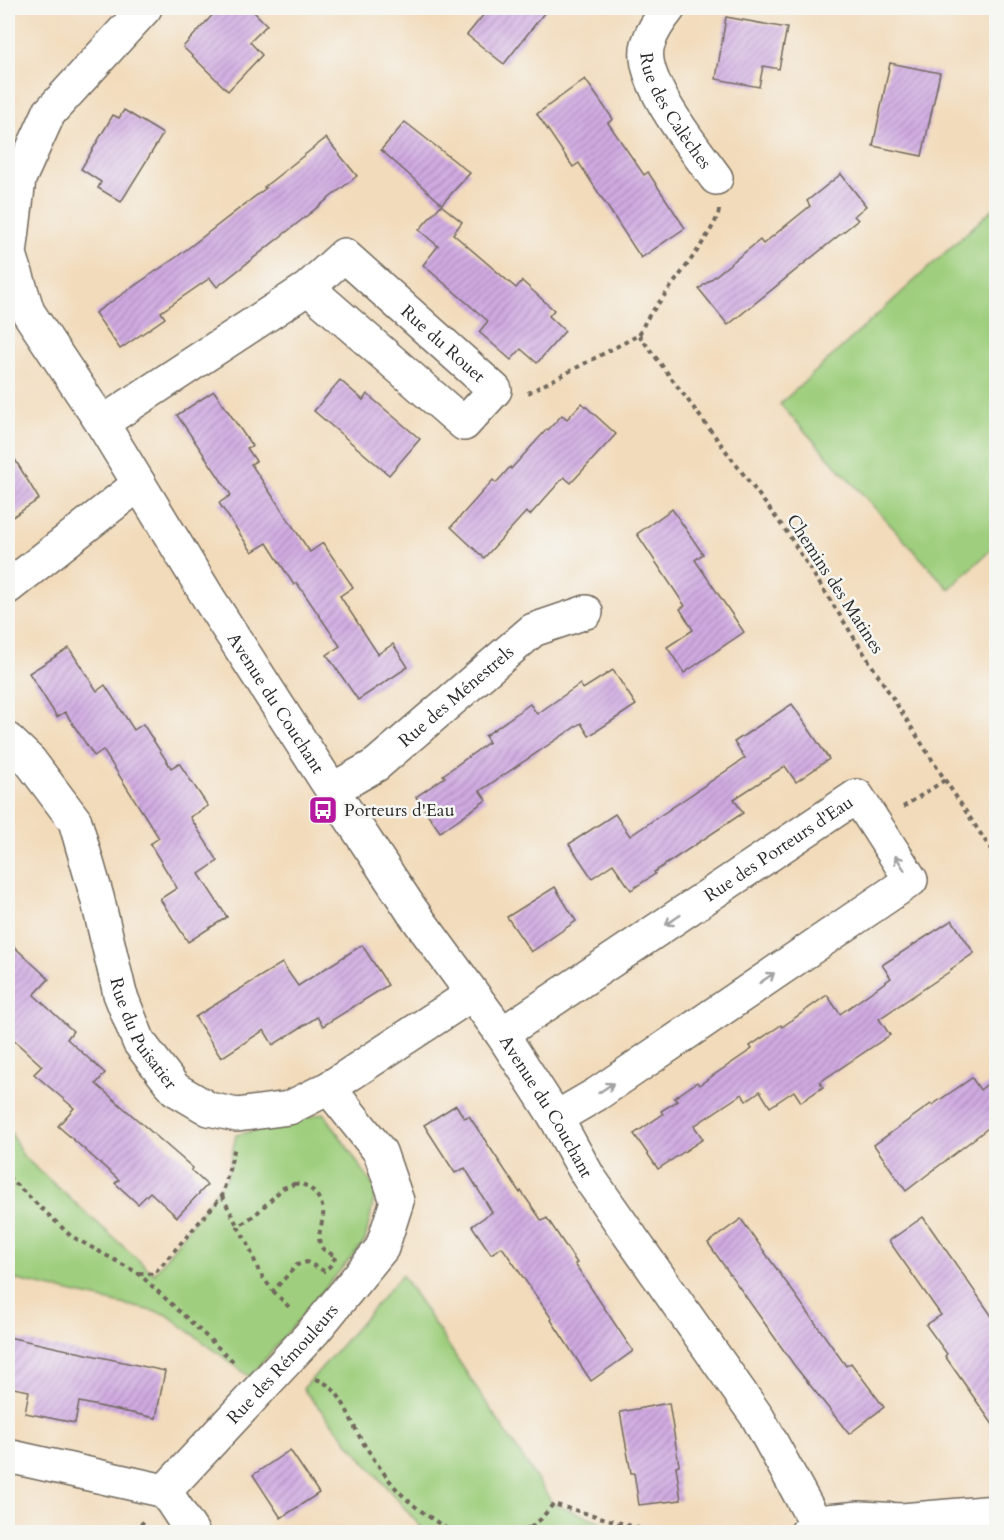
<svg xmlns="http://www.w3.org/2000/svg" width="1004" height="1540" viewBox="0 0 1004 1540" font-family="Cardo,serif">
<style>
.park{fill:#9fcf7e;stroke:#657d54;stroke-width:1.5}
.building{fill:url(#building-hatch)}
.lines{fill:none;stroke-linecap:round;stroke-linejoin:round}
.minor-casing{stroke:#71695d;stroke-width:36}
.path{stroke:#71695d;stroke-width:4;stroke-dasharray:4.5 4.5;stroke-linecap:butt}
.minor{stroke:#fff;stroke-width:33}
.oneway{stroke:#a0a0a0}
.labels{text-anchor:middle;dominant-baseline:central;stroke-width:5;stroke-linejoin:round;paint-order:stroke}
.street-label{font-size:18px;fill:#2b2b2b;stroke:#f6f6f2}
.poi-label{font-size:18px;fill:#2b2b2b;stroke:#f6f6f2;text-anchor:start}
</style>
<defs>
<pattern id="building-hatch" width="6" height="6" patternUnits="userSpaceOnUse" patternTransform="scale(1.5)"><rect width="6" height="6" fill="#d0aae2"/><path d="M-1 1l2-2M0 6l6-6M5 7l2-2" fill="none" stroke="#a98bb7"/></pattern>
</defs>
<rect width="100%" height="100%" fill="#f6f6f2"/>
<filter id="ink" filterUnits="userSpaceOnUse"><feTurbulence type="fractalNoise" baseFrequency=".0167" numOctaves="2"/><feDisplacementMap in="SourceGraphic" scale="12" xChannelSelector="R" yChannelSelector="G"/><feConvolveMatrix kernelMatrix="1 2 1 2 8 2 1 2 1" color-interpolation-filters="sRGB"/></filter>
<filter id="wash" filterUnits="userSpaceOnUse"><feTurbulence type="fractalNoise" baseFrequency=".008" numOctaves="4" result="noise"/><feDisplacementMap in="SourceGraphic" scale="24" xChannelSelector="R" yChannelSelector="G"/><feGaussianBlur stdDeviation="1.35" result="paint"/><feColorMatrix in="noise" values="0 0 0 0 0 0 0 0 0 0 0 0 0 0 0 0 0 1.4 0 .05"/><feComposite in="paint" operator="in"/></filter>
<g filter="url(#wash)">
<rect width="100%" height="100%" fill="#f2dbbb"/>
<g class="park">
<polygon points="996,206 996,545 949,589 780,404"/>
<polygon points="324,1113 376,1190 365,1241 250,1377 166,1314 8,1278 8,1127 23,1156 154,1274 227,1177 236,1135"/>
<polygon points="402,1275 553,1504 630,1532 425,1532 303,1389"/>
</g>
<g id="blocks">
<g class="building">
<polygon points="219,8 250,8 267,25 250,42 262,55 228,91 183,47"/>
<polygon points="489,8 548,8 504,64 467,35"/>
<polygon points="726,17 787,28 779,69 763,66 759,87 716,79"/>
<polygon points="890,63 940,73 922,156 873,146"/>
<polygon points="585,79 613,119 608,123 644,175 648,172 685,228 641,258 579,163 573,167 537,114"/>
<polygon points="124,110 163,134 121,202 98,188 101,182 81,169 113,115 119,118"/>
<polygon points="405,122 470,173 442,204 381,150"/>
<polygon points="326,138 357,176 217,287 210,278 161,312 165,318 120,349 95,313 178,256 266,188 264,187"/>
<polygon points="841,174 866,206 854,216 858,220 728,325 699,289 760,240 763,244 810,206 807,201"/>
<polygon points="441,205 462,222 453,234 516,288 522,281 554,310 549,316 565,331 537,363 521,349 511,360 479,332 488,321 423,265 438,246 419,230"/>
<polygon points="340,380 363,400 367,394 420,439 389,475 314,411"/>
<polygon points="214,391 252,446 247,448 256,461 251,464 310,552 323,543 353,587 340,596 378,654 393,644 408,667 358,700 327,655 340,646 297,583 294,585 267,543 252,552 219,503 231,495 177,415"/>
<polygon points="582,403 616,434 571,483 564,477 530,515 526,512 484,558 451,527 493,480 496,483 510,467 511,469 547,429 548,430 562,415 567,419"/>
<polygon points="8,448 39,499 8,520"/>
<polygon points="672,509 703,554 695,560 744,632 684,673 667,647 693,630 680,609 685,606 637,534"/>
<polygon points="69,648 97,691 105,685 134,730 143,724 171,768 179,763 208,806 190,817 218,861 199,874 227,917 188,942 160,899 177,888 150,844 159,838 103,750 94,756 65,712 57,717 29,673"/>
<polygon points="613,670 636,705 589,736 581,723 480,791 486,800 440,832 416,797 445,777 443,775 489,742 485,736 530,704 537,714 580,684 583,689"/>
<polygon points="792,704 829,759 796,782 785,766 734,799 743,813 654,872 655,874 631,890 613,864 592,878 569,844 615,814 630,836 745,758 734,742"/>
<polygon points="555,887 576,921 531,952 507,917"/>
<polygon points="952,920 974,953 951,969 952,970 879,1019 890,1035 820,1082 823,1087 801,1102 794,1091 770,1107 760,1091 746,1101 742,1094 694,1126 703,1139 658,1169 634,1134 663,1114 661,1111 677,1101 674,1098 697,1082 699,1085 752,1049 750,1046 781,1025 782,1027 827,995 840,1014 891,978 882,965"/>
<polygon points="8,941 49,979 34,995 73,1031 67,1039 105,1073 96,1084 193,1168 191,1170 207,1185 177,1217 150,1192 138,1204 115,1183 119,1180 58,1126 74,1108 34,1074 42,1066 8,1035"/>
<polygon points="362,945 388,985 323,1026 317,1017 273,1045 264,1030 221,1058 195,1017 282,963 298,986"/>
<polygon points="996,1077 996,1122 906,1191 874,1145 931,1104 932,1105 972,1078 980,1090"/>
<polygon points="456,1105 464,1118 469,1116 520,1193 521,1191 542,1221 547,1218 577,1263 575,1264 633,1351 591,1381 551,1320 552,1319 502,1247 491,1254 472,1226 492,1212 465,1168 455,1173 424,1125"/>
<polygon points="923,1217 996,1322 996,1429 945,1356 947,1354 926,1325 941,1315 889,1241"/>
<polygon points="741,1219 846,1366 851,1363 884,1407 849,1434 794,1365 708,1243"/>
<polygon points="8,1337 165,1371 156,1418 79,1402 75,1423 25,1413 29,1391 8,1387"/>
<polygon points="669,1403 679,1465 676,1466 681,1500 639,1505 634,1473 631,1473 620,1412"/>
<polygon points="290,1450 319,1493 281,1518 253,1475"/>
</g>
</g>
</g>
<g filter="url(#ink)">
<use href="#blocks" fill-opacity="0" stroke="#71695d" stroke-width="1.5"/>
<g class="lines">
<g class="minor-casing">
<g id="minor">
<path id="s1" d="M145 8 49 113 19 179 10 254 28 312 102 423 211 602 332 790 412 911 502 1034 556 1118 588 1176 758 1418 815 1522 807 1532"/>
<path id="s2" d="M669 8C661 18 652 31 648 44 637 79 696 150 716 178"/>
<path id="s3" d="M102 423 308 288 344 255 495 390 464 424 308 288"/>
<polyline points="8,587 139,484"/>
<path id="s4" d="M8 740 30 761 75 821 97 897 120 994 139 1042 175 1089 209 1109 237 1115 289 1108 329 1088 472 994"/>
<path id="s5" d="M332 790 376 765 533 630 586 612"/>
<path id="s6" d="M502 1034 857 796 911 880 597 1094 556 1118"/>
<path id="s7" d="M8 1456 165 1491 314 1331 382 1248 397 1201 380 1152 329 1088"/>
<polyline points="165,1491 192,1532"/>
<polyline points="815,1522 860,1518 902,1520 996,1512"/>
</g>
</g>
<g class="path">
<polyline points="639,335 786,531 945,780 996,857"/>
<path d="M528 393 639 335 646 320C660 300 718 229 719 210"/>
<polyline points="903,807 945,780"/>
<polyline points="8,1177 71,1236 138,1273 235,1363"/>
<path d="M294 1184C298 1184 301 1183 304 1185 315 1189 325 1205 323 1216 322 1226 315 1240 323 1249 326 1252 332 1254 336 1256L330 1266 324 1271 307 1262 297 1265 273 1291 259 1272 248 1244 238 1227 256 1214 283 1188Z"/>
<polyline points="222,1196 238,1227"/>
<polyline points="139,1273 154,1274 222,1196 235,1147"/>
<polyline points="273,1291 290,1308"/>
<path d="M316 1379C344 1388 349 1422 364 1444 373 1458 383 1473 394 1486 409 1504 432 1519 452 1532"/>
<polyline points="531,1527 541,1519 553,1504 653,1532"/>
<polyline points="135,1532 144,1521"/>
<polyline points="517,1532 531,1527 542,1532"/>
</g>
<use href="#minor" class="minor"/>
</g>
<defs><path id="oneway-shaft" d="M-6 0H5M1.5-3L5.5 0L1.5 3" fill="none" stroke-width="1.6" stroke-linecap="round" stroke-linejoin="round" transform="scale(1.5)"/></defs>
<g class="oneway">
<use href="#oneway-shaft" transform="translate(900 863) rotate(-123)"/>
<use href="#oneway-shaft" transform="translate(673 920) rotate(146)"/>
<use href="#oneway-shaft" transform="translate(767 978) rotate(-34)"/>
<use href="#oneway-shaft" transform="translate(606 1088) rotate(-34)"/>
</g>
</g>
<defs>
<g id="bus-square" transform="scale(1.5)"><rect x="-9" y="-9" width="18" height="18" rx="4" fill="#b5179e" stroke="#f6f6f2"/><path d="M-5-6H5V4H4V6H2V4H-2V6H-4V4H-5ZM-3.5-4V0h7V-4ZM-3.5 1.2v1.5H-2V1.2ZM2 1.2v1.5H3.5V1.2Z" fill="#fff"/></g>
</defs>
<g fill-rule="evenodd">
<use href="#bus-square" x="323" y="810"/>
</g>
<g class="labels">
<g class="street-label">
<text stroke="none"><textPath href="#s2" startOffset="116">Rue des Calèches</textPath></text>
<text stroke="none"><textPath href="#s3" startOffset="428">Rue du Rouet</textPath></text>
<text transform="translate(835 584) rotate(57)">Chemins des Matines</text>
<text stroke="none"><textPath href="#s5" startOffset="156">Rue des Ménestrels</textPath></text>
<text stroke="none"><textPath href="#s1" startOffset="814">Avenue du Couchant</textPath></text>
<text stroke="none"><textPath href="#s6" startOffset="333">Rue des Porteurs d'Eau</textPath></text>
<text stroke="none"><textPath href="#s4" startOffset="330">Rue du Puisatier</textPath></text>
<text stroke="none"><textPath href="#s1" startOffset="1300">Avenue du Couchant</textPath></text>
<text stroke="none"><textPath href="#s7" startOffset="334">Rue des Rémouleurs</textPath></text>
</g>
<g class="poi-label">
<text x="344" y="810">Porteurs d'Eau</text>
</g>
</g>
<rect width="1004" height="1540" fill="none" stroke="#f6f6f2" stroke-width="30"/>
</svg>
